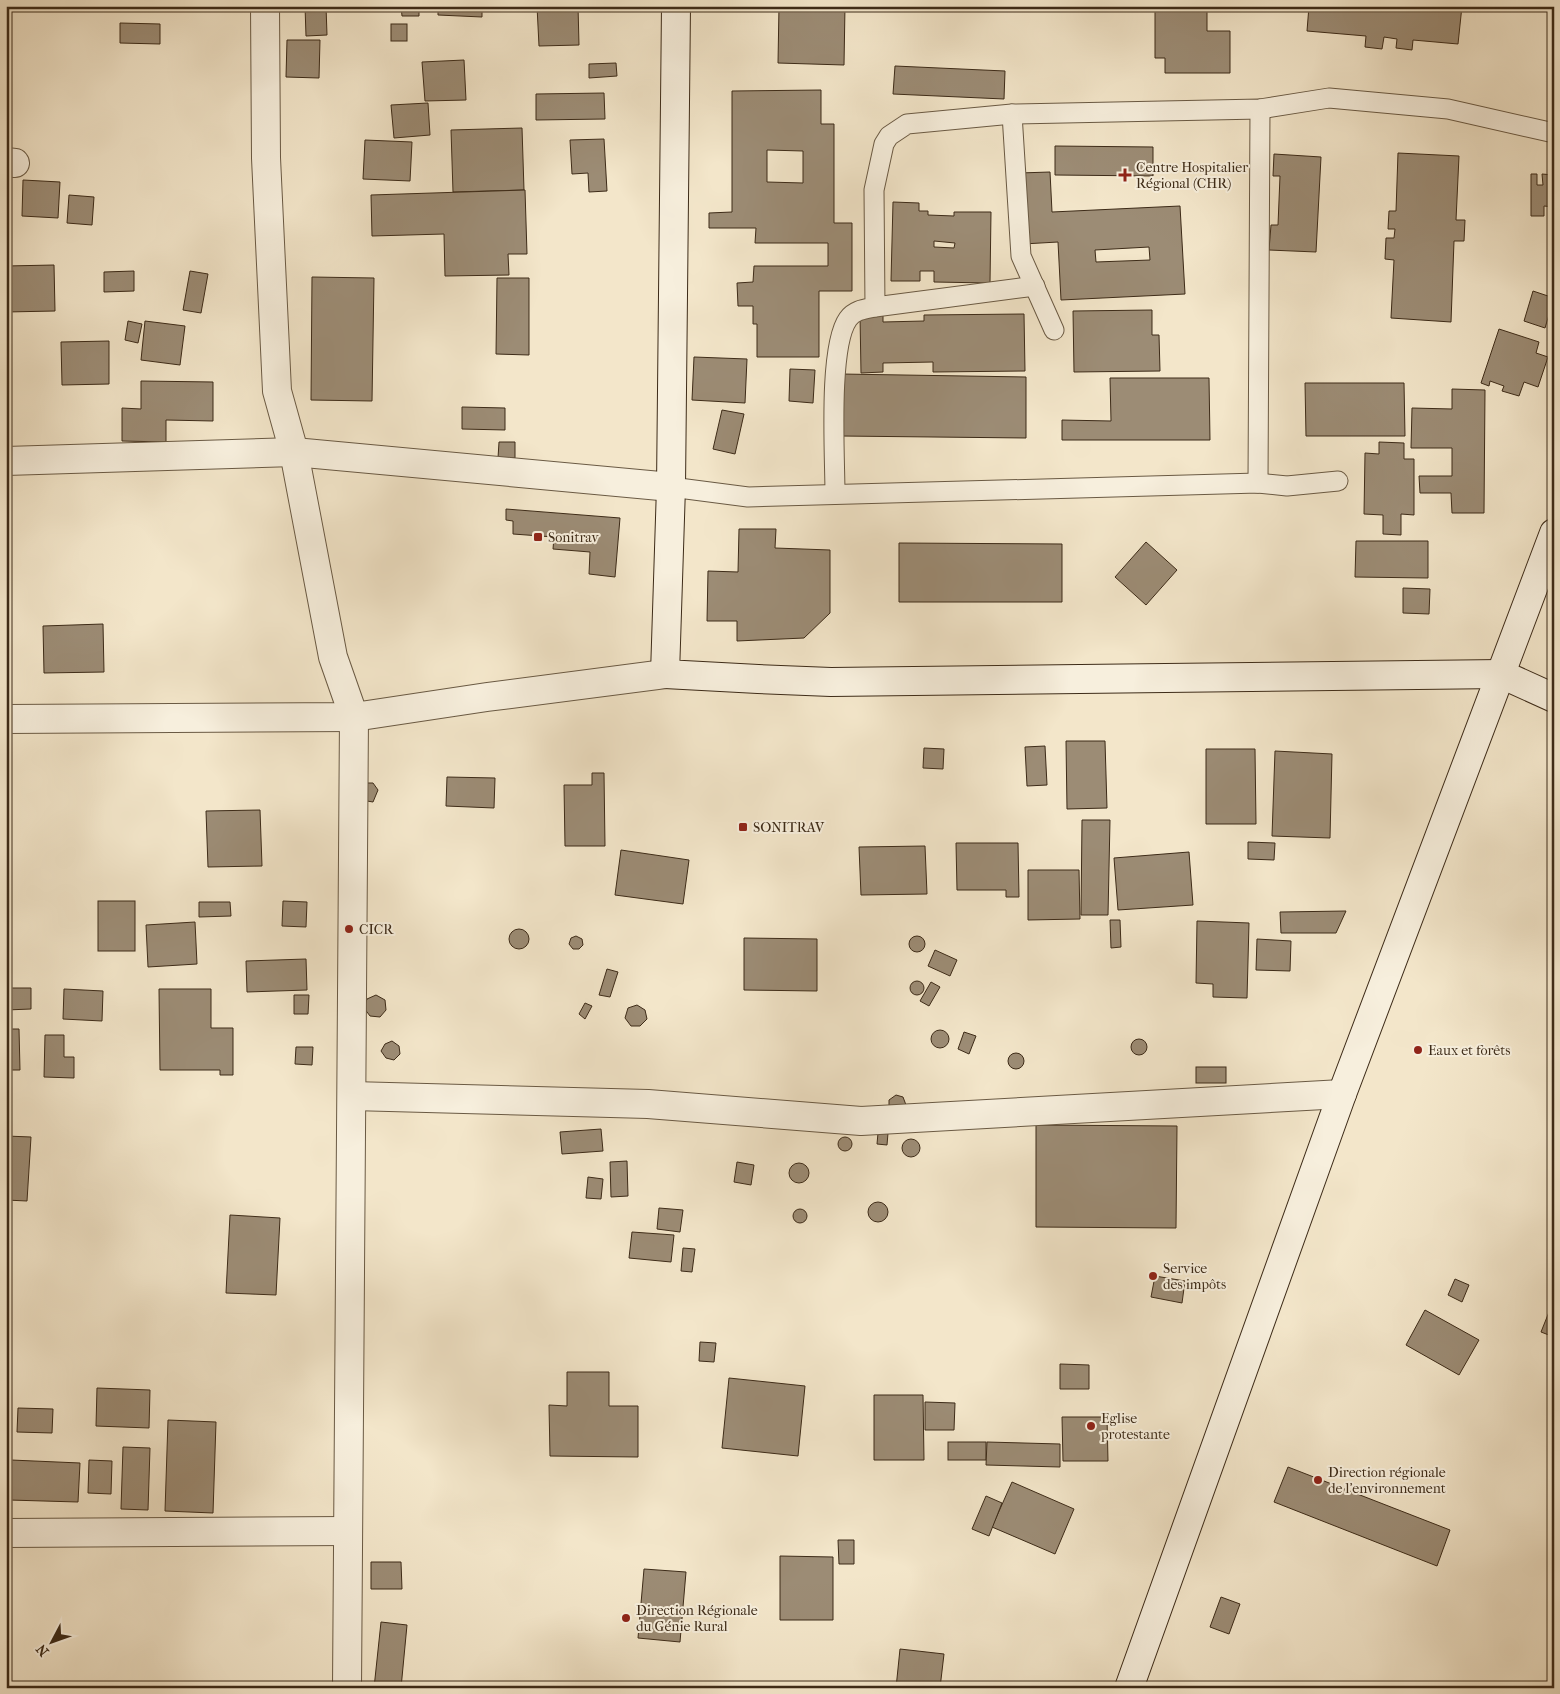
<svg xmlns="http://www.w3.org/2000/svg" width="1560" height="1694" viewBox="0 0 1560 1694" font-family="'IM FELL French Canon',serif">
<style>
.building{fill:#9c8c75;stroke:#3d2b18;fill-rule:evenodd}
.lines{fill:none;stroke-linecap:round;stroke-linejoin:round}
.lane-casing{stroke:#6a5a44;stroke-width:21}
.street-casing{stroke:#6a5a44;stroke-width:30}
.secondary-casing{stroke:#3d2b18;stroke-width:30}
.lane{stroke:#f7efdd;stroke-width:19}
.street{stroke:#f7efdd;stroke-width:28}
.secondary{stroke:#f7efdd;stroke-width:28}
.poi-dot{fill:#8f2418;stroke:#f7efdd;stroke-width:2}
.labels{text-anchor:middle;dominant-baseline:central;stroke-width:4;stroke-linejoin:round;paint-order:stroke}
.poi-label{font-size:14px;fill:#3d2b18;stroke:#f7efdd;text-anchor:start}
</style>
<rect width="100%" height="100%" fill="#f3e6ca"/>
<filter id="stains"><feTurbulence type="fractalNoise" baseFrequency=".004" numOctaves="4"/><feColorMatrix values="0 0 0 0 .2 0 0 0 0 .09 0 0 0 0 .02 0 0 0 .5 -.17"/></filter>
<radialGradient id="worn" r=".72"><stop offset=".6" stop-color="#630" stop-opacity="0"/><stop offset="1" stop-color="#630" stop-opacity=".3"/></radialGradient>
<g class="building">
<polygon points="305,6 326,6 327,35 306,36"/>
<polygon points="401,6 419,6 419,16 402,16"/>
<polygon points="438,6 482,6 482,17 438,15"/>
<polygon points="537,6 578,6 579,45 539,46"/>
<polygon points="779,6 845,6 844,65 778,63"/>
<polygon points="1155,6 1207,6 1207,31 1230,31 1230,73 1165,73 1165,58 1155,58"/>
<polygon points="1309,6 1462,6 1458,44 1413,40 1412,50 1396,48 1397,39 1384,37 1382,49 1365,47 1366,36 1307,31"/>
<polygon points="120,23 160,24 160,44 120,43"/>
<rect x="391" y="24" width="16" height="17"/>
<polygon points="287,40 320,40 319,78 286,77"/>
<polygon points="464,60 466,100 425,101 422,62"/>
<polygon points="616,63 617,76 589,78 589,64"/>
<polygon points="895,66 1005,71 1004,99 893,94"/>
<path d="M821 90V124H834V223H852V291H819V357H757V324H753V306H738L737 283 753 282 754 266H828V243H755L756 228H709V213L732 212V91ZM767 150 803 151V183L767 182Z"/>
<polygon points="604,93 605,119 536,120 536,94"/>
<polygon points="428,103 430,135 394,138 391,105"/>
<polygon points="6,121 8,121 9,141 6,141"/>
<polygon points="522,128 524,190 453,192 451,130"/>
<polygon points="604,139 607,191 589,192 588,173 572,174 570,140"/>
<polygon points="365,140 412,142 410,181 363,179"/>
<polygon points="1055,146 1153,147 1153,176 1055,175"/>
<polygon points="1398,153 1459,156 1456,220 1465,220 1464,241 1454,241 1451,322 1391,318 1394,260 1385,259 1386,238 1394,238 1395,229 1388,229 1389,211 1396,211"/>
<polygon points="1274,154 1321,157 1316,252 1269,250 1271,225 1278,225 1280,176 1273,176"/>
<path d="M1050 172 1052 212 1180 206 1185 294 1061 300 1058 242 1023 244 1019 173ZM1149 247 1150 260 1096 262 1095 250Z"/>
<polygon points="1531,174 1537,174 1537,185 1543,185 1542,174 1554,175 1554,207 1544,206 1544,216 1531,216"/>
<polygon points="23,180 60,182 58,218 22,216"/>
<polygon points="525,190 527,254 508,254 509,275 445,276 444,234 372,236 371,195"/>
<polygon points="69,195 94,197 92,225 67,223"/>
<path d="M893 202 919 203V211H928V215L954 216V212H991L990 283 934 282V271H920V281H891ZM934 241 955 243 954 248 934 247Z"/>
<polygon points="54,265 55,311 6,312 6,266"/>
<polygon points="134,271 134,291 104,292 104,272"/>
<polygon points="190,271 208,274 201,313 183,310"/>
<polygon points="312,277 374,278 372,401 311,400"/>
<polygon points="497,278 529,278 529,355 496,354"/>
<polygon points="1533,291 1554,298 1545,328 1524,321"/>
<polygon points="1152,310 1152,335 1159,335 1160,371 1074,372 1073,311"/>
<polygon points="1024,314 1025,371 933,372 933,362 883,363 883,372 861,373 860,315 883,315 883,322 924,321 924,315"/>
<polygon points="128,321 142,324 138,343 125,340"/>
<polygon points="145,321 185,326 180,365 141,360"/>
<polygon points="1499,329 1539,342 1536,353 1548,357 1538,387 1524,382 1519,396 1502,391 1504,386 1490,381 1489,386 1481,383"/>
<polygon points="109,341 109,384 62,385 61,342"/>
<polygon points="694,357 747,359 745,403 692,400"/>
<polygon points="790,369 815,370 813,403 789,401"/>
<polygon points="841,374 1026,377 1026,438 841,436"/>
<polygon points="1110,378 1209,378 1210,440 1062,440 1062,420 1111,421"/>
<polygon points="141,381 213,382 213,421 166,420 166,442 122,441 122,408 141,409"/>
<polygon points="1305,383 1404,383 1405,436 1306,436"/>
<polygon points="1452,389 1485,390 1484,513 1452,513 1451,493 1420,493 1419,476 1452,476 1452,448 1411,448 1412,408 1452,409"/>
<polygon points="462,407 505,408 505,430 462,429"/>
<polygon points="722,410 744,414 735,454 713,449"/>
<polygon points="499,442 515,442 515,458 498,458"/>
<polygon points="1379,442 1404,443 1404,459 1414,459 1414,515 1401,514 1401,535 1383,534 1383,515 1364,514 1365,453 1379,454"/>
<polygon points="506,509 620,518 615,577 589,574 590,552 553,549 554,537 513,534 513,521 506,520"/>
<polygon points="739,529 776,529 775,548 830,550 830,613 804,638 737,641 737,621 707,621 708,571 738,572"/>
<polygon points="1356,541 1428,541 1428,578 1355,577"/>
<polygon points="1146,542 1177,570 1146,605 1115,577"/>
<polygon points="899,543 1062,544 1062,602 899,602"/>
<polygon points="1403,588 1430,589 1429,614 1403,613"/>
<polygon points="103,624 104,672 44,673 43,626"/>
<polygon points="1066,741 1105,741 1107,808 1067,809"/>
<polygon points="1045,746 1047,785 1027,786 1025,747"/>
<polygon points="924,748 944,749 943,769 923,768"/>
<polygon points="1206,749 1255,749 1256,824 1206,824"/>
<polygon points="1275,751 1332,754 1330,838 1272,836"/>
<polygon points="592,773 604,773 605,846 565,846 564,785 592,785"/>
<polygon points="447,777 495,778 494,808 446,806"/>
<polygon points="366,783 373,783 378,790 373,802 361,800"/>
<polygon points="260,810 262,866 208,867 206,811"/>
<polygon points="1082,820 1110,820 1108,915 1081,915"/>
<polygon points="1248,842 1275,843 1274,860 1248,859"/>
<polygon points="956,843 1018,843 1019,897 1006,897 1006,890 957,890"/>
<polygon points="925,846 927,894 861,895 859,847"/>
<polygon points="621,850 689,860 683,904 615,895"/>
<polygon points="1189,852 1193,905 1118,910 1114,858"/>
<polygon points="1028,870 1079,870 1080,919 1028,920"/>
<rect x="98" y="901" width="37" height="50"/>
<polygon points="283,901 307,902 306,927 282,926"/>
<polygon points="199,902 230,902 231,916 199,917"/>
<polygon points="1346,911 1336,933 1281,933 1280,912"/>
<polygon points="1110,920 1120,920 1121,947 1111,948"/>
<polygon points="1197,921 1249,923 1247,998 1213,997 1213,984 1196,983"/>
<polygon points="195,922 197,964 148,967 146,925"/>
<circle cx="519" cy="939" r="10"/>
<circle cx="917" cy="944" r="8"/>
<polygon points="576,936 582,939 583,945 579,949 573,949 569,944 571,938"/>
<polygon points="744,938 817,939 817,991 744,990"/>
<polygon points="1257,939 1291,941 1290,971 1256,970"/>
<polygon points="935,950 957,960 950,976 928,966"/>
<polygon points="306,959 307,990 247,992 246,961"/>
<polygon points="607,969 618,972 610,997 599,995"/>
<circle cx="917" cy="988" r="7"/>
<polygon points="931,982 940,987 929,1006 920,1001"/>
<polygon points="6,988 31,988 31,1009 6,1010"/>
<polygon points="64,989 103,991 102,1021 63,1019"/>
<polygon points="159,989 211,989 211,1028 233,1028 233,1075 220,1075 220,1070 160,1070"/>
<polygon points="294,995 309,995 308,1014 294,1014"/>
<polygon points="376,995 385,1000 386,1010 380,1017 370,1016 364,1008 367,999"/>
<polygon points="585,1003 592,1006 585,1019 579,1014"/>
<polygon points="637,1005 645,1010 647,1019 640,1026 631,1026 625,1018 628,1008"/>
<polygon points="6,1029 19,1029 20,1070 6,1070"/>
<circle cx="940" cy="1039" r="9"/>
<polygon points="964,1032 976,1036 969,1054 958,1049"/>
<polygon points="45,1035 64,1035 64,1057 74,1057 74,1078 44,1077"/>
<circle cx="1139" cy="1047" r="8"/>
<polygon points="392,1041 399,1046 400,1054 394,1060 386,1058 381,1051 385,1044"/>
<polygon points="296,1047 313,1047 312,1065 295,1064"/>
<circle cx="1016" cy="1061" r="8"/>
<rect x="1196" y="1067" width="30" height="16"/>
<polygon points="896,1095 903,1097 906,1105 902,1111 889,1108 889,1100"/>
<polygon points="1036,1125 1177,1126 1176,1228 1036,1227"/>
<polygon points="601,1129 603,1151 562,1154 560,1132"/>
<polygon points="878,1133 888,1133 887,1145 877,1144"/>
<polygon points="6,1136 31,1137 27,1201 6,1200"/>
<circle cx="845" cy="1144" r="7"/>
<circle cx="911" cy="1148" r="9"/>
<polygon points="627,1161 628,1196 611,1197 610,1162"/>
<polygon points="737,1162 754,1165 751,1185 734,1182"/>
<circle cx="799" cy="1173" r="10"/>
<polygon points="588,1177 603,1179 601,1199 586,1198"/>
<circle cx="878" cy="1212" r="10"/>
<polygon points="659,1208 683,1210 680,1232 657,1229"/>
<circle cx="800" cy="1216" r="7"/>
<polygon points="230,1215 280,1218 276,1295 226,1293"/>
<polygon points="632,1232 674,1235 671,1262 629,1258"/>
<polygon points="683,1248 695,1249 692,1272 681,1271"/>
<polygon points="1155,1276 1185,1281 1182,1303 1151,1297"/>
<polygon points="1455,1279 1469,1285 1462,1302 1448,1295"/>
<polygon points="1425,1310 1479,1340 1459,1375 1406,1345"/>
<polygon points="1549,1312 1554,1314 1554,1337 1541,1332"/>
<polygon points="700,1342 716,1343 714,1362 699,1361"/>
<polygon points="1060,1364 1089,1365 1089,1389 1060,1389"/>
<polygon points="567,1372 609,1372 609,1406 638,1406 638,1457 550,1456 549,1405 567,1406"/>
<polygon points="729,1378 805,1386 798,1456 722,1448"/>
<polygon points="97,1388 150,1390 149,1428 96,1426"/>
<polygon points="874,1395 923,1395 924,1460 874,1460"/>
<polygon points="925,1402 955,1403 954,1430 925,1430"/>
<polygon points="18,1408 53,1409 52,1433 17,1432"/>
<polygon points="1062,1417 1107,1417 1108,1461 1063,1461"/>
<polygon points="168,1420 216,1422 213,1513 165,1511"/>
<rect x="948" y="1442" width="38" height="18"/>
<polygon points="987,1442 1060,1444 1060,1467 986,1465"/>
<polygon points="123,1447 150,1448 148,1510 121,1509"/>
<polygon points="11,1460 80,1463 78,1502 9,1500"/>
<polygon points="89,1460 112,1461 111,1494 88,1493"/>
<polygon points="1288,1467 1450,1530 1437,1566 1274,1502"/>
<polygon points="1012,1482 1074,1509 1055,1554 992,1527"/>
<polygon points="986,1496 1002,1503 989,1536 972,1529"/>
<polygon points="838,1540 854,1540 854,1564 839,1564"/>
<polygon points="780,1556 833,1557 833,1620 780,1620"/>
<polygon points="371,1562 401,1562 402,1589 371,1589"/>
<polygon points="644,1569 686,1572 680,1642 638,1638"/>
<polygon points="1221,1597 1240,1604 1229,1634 1210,1627"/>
<polygon points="381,1622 407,1625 401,1688 374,1688"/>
<polygon points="900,1649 944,1654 940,1688 896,1688"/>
</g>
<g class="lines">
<g class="lane-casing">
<g id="lane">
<polyline points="1012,114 1021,256 1054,330"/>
<polyline points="875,307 1035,286"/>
<polyline points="1258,483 1260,109"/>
<polyline points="671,487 748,497 1258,483 1287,486 1338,481"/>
<path d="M835 494C835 457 828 347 848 319 854 310 865 309 875 307L874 190 884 144 889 136 907 124 1012 114 1260 109 1329 98 1448 109 1554 133"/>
</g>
</g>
<g class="street-casing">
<g id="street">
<polyline points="265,6 266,158 277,391 294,452 333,657 354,717 347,1688"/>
<polyline points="6,162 15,163"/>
<polyline points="6,461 294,452 671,487"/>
<polyline points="6,719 354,717 487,697 665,674"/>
<polyline points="352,1096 648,1104 861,1121 1342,1094"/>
<polyline points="6,1533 348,1531"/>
</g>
</g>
<g class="secondary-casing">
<g id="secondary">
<polyline points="676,6 671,487 665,674 758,679 831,682 1501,674 1554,698"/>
<polyline points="1129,1688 1342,1094 1554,533"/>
</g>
</g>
<use href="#lane" class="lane"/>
<use href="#street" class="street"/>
<use href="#secondary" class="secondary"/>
</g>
<g class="poi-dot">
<path d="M1122.5 167.5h5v5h5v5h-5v5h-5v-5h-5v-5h5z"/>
<rect x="533" y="532" width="10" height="10" rx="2.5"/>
<rect x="738" y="822" width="10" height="10" rx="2.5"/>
<circle cx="349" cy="929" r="5"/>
<circle cx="1418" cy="1050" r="5"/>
<circle cx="1153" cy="1276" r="5"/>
<circle cx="1091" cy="1426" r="5"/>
<circle cx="1318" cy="1480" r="5"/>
<circle cx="626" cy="1618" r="5"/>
</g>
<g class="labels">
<g class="poi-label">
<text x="1136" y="167">Centre Hospitalier<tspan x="1136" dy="16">Régional (CHR)</tspan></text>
<text x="548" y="537">Sonitrav</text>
<text x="753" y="827">SONITRAV</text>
<text x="359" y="929">CICR</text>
<text x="1428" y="1050">Eaux et forêts</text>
<text x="1163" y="1268">Service<tspan x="1163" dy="16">des impôts</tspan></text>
<text x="1101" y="1418">Eglise<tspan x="1101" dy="16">protestante</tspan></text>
<text x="1328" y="1472">Direction régionale<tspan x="1328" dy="16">de l'environnement</tspan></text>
<text x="636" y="1610">Direction Régionale<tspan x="636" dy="16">du Génie Rural</tspan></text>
</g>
</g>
<rect width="1560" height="1694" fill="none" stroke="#f3e6ca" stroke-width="25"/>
<rect x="8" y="8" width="1545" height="1679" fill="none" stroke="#3d2b18" stroke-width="2.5"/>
<rect x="12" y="12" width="1535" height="1669" fill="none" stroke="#3d2b18"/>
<g transform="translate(52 1642) rotate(229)" stroke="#f7efdd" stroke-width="4" paint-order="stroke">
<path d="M0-4L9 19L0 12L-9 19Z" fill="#3d2b18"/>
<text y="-8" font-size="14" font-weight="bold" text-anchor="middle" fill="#3d2b18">N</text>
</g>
<rect width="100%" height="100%" filter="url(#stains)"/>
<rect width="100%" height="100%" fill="url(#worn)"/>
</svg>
